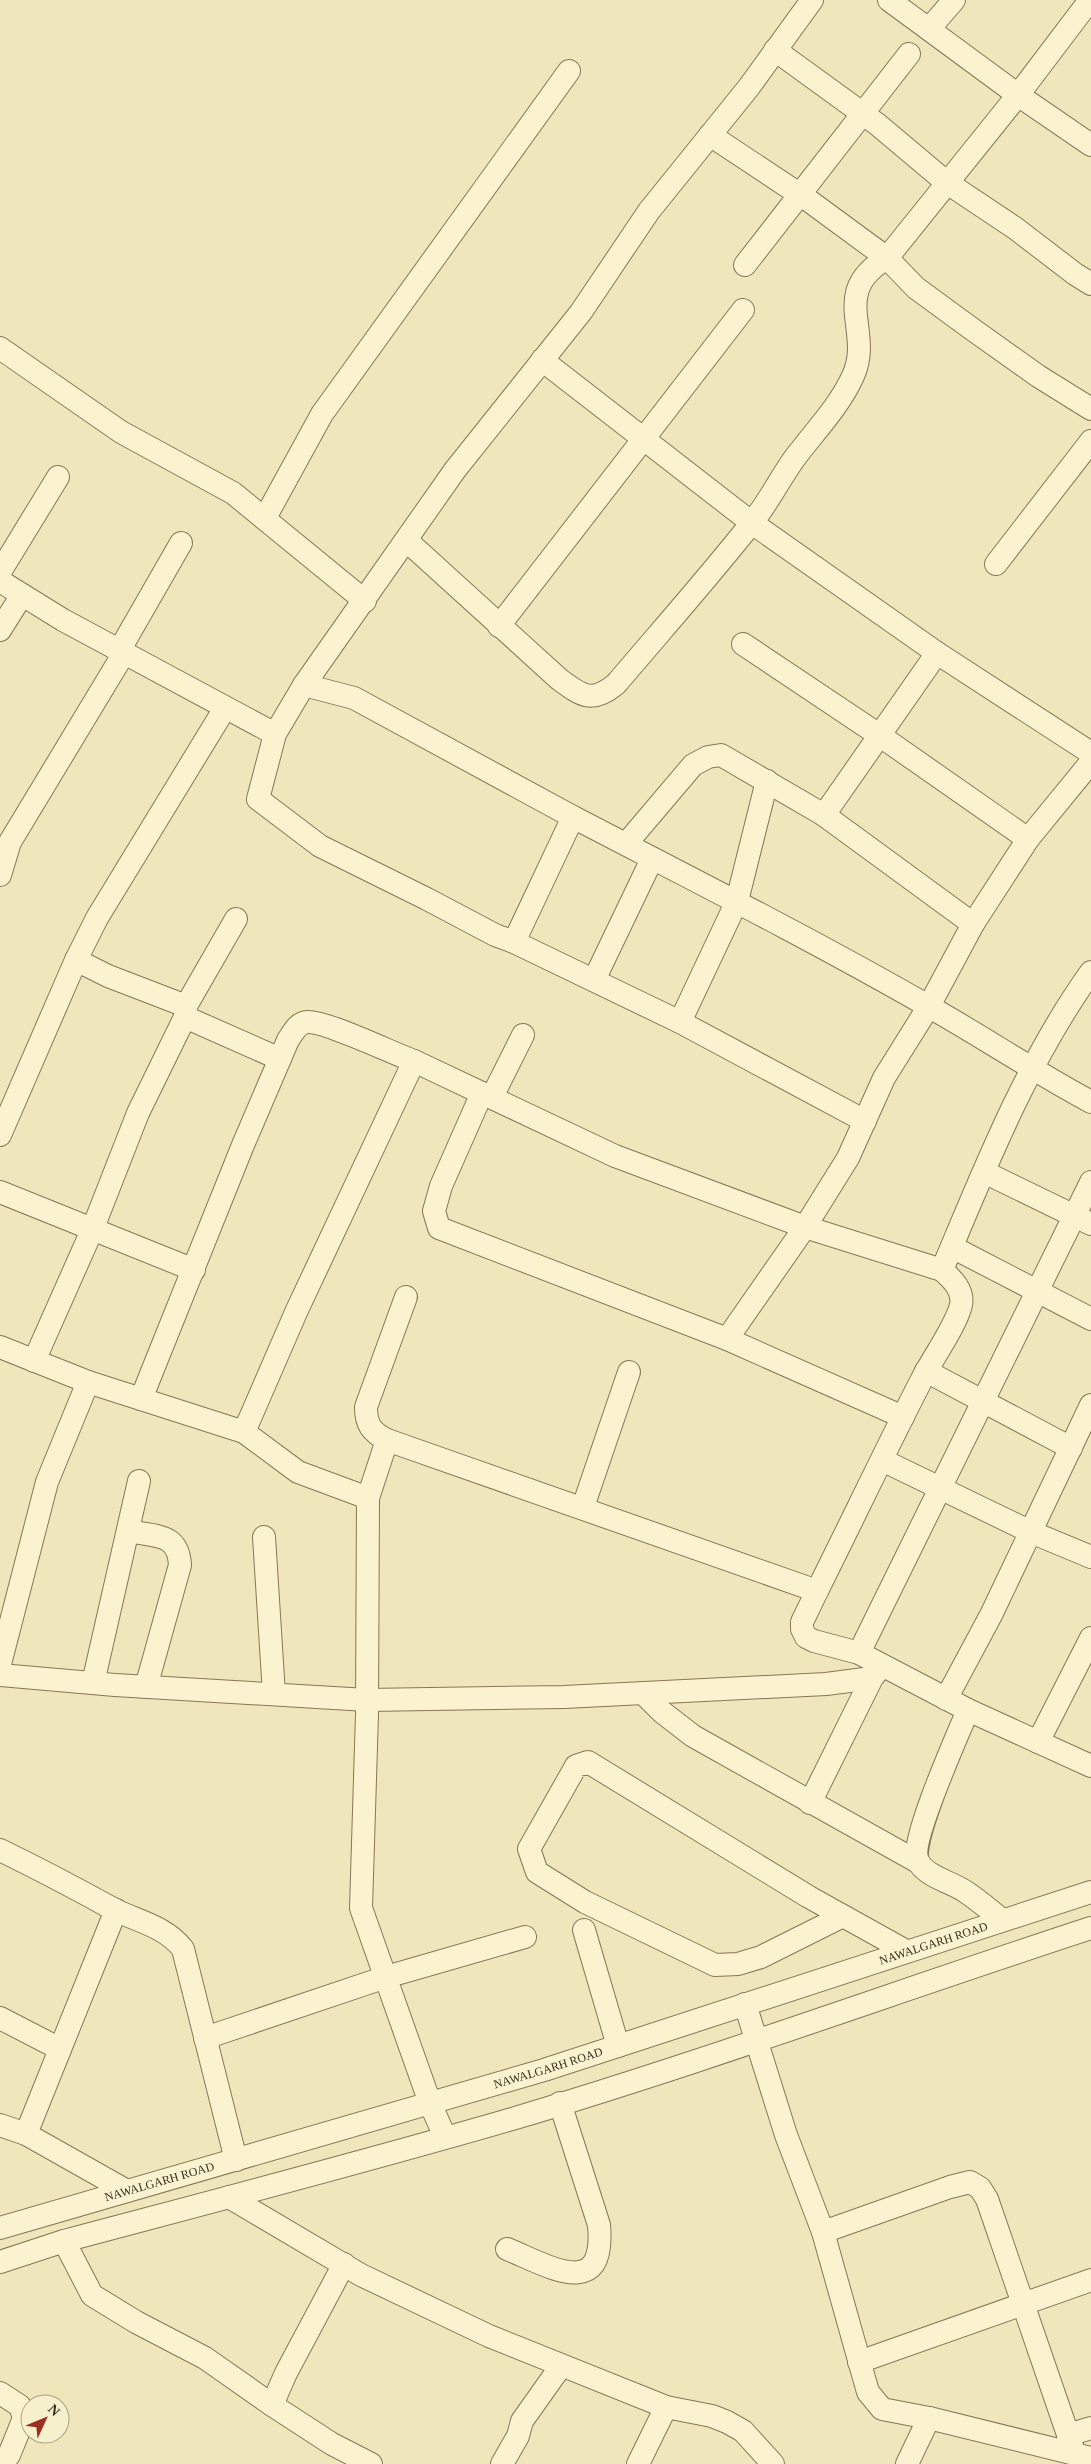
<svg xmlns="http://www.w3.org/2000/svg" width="1091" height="2464" viewBox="0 0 1091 2464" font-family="Georgia,serif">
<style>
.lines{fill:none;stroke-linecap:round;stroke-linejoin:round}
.minor-casing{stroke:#887655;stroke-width:24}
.minor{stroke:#fbf3cf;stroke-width:22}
.labels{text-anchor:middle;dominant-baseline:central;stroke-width:4.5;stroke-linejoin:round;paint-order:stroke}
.street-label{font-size:12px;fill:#362b1b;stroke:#f7f0cc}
</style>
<rect width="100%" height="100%" fill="#f0e6bc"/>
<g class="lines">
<g class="minor-casing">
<g id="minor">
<polyline points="889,0 1018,95 1091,145"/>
<polyline points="929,29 954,0"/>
<polyline points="775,50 877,124 946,182 1015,228 1075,274 1091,284"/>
<polyline points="710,135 808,200 887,258 916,288 972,329 1038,376 1091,409"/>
<polyline points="745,265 909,54"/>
<polyline points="0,348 121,432 233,493 365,601"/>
<polyline points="542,360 752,523 937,653 1091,753"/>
<polyline points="265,518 322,414 569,71"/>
<path d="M406 540 559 679C582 696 592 704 616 684 661 631 707 579 750 525 767 505 779 480 794 459 814 432 839 407 853 376 874 331 828 293 887 258L1018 95 1090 0"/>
<polyline points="996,564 1091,441"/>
<polyline points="0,572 58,477"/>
<polyline points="0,581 63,620 275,734 258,799 320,846 427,899 495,935 514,942 573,817 354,698 304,685 455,470 581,312 649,211 749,87 812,0"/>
<polyline points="499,626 743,310"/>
<polyline points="0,630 22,595"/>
<polyline points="743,644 879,735 1028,839"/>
<polyline points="119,651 181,543"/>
<polyline points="275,734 304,685"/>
<polyline points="824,815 973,924"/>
<path d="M573 817C692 879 811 939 928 1006 983 1037 1035 1072 1091 1102"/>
<polyline points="626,844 693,765 708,757 721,755 824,815 937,653"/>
<polyline points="0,875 10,842 124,653"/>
<polyline points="514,942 680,1022 865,1121"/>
<polyline points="594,980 652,859"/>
<polyline points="186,1006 236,919"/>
<polyline points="185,1017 280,1059"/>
<polyline points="680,1022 737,901 767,781"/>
<polyline points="482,1093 441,1186 434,1211 439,1228 727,1339 903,1417"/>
<polyline points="492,1097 523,1035"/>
<polyline points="0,1135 76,960"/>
<polyline points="984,1172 1091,1224"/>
<polyline points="0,1192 194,1270"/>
<polyline points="952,1247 1091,1319"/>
<path d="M942 1270C984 1170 1027 1061 1091 972"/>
<polyline points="727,1339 805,1227 848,1158 884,1078 929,1006 973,924 1028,839 1091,762"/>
<polyline points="0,1347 88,1382 47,1482 0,1664"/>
<polyline points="34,1361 93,1228 138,1113 185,1017 186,1006 108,976 76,960 97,918 225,708"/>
<polyline points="926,1371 1071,1448"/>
<polyline points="88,1382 244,1432 298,1472 368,1498 367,1714 361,1908 430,2103 445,2137"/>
<path d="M141 1399 243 1145 288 1040C293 1033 297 1023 307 1022 324 1020 394 1054 414 1061"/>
<path d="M244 1432 297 1310 414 1061 615 1156 805 1227 942 1270C952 1279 964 1290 961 1305 956 1326 932 1359 922 1379 886 1449 852 1521 817 1591L802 1622V1629L806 1637 814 1641 859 1653 968 1710"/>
<polyline points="387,1440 817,1591"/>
<polyline points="882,1460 1031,1532 1091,1557"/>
<path d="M368 1498 387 1440C371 1432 366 1424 366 1407L406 1297"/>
<polyline points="583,1507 629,1372"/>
<path d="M128 1531C155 1537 178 1532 180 1565L146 1687"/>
<polyline points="264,1537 274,1694"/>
<polyline points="859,1653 1091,1182"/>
<polyline points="0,1675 115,1685 367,1700 564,1697 826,1684 872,1678"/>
<polyline points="93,1683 139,1481"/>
<polyline points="643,1693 662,1712 693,1736 918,1862"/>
<polyline points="946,1699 991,1615 1091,1405"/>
<polyline points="1038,1742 1091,1638"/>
<polyline points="810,1803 872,1678 880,1668"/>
<path d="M0 1850C39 1869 77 1889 115 1910 140 1922 166 1927 183 1949L236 2160"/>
<polyline points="843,1916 761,1957 738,1964 715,1965 585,1902 537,1872 529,1849 576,1766 588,1762 809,1897 906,1951"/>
<path d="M1002 1920C990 1910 978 1900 966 1892 952 1882 926 1877 918 1861 909 1843 958 1734 968 1710L1091 1766"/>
<polyline points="584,1930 618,2046"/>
<polyline points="745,2004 786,2135 823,2232 868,2392 882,2409 929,2418 1091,2458"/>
<polyline points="0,2018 60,2049"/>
<polyline points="205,2038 386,1977 525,1937"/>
<polyline points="0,2125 26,2134 127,2191"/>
<polyline points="26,2134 116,1910"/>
<polyline points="229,2197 361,2275 489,2336 666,2407 712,2416 727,2422 743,2431 773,2464"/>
<path id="s1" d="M0 2228 544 2070 1091 1892"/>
<polyline points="823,2232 950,2187 970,2182 980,2188 987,2199 1074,2452"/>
<polyline points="64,2241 92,2295 136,2322 205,2358 272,2405 332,2444 371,2464"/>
<path d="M507 2249C547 2265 606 2303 599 2225L560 2103"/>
<path d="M0 2262 64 2241C214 2201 364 2162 512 2119 707 2061 898 1991 1091 1928"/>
<polyline points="859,2362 1091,2280"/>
<polyline points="0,2393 20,2406 24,2418 9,2455 2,2464"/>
<polyline points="272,2405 286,2373 344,2264"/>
<polyline points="1068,2435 1091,2428"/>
<polyline points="502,2464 518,2436 522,2421 561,2366"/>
<polyline points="638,2464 666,2407"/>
<polyline points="907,2464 929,2418"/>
</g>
</g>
<use href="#minor" class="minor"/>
</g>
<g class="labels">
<g class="street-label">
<text stroke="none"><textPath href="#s1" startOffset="976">NAWALGARH ROAD</textPath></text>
<text stroke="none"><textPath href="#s1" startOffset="571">NAWALGARH ROAD</textPath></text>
<text stroke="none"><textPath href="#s1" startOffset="166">NAWALGARH ROAD</textPath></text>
</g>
</g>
<g transform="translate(45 2419) rotate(46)"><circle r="24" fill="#f7f0cc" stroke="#aaa185"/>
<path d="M0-4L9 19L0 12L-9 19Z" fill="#9a2f22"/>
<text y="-8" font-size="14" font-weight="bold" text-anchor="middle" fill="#362b1b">N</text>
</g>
</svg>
